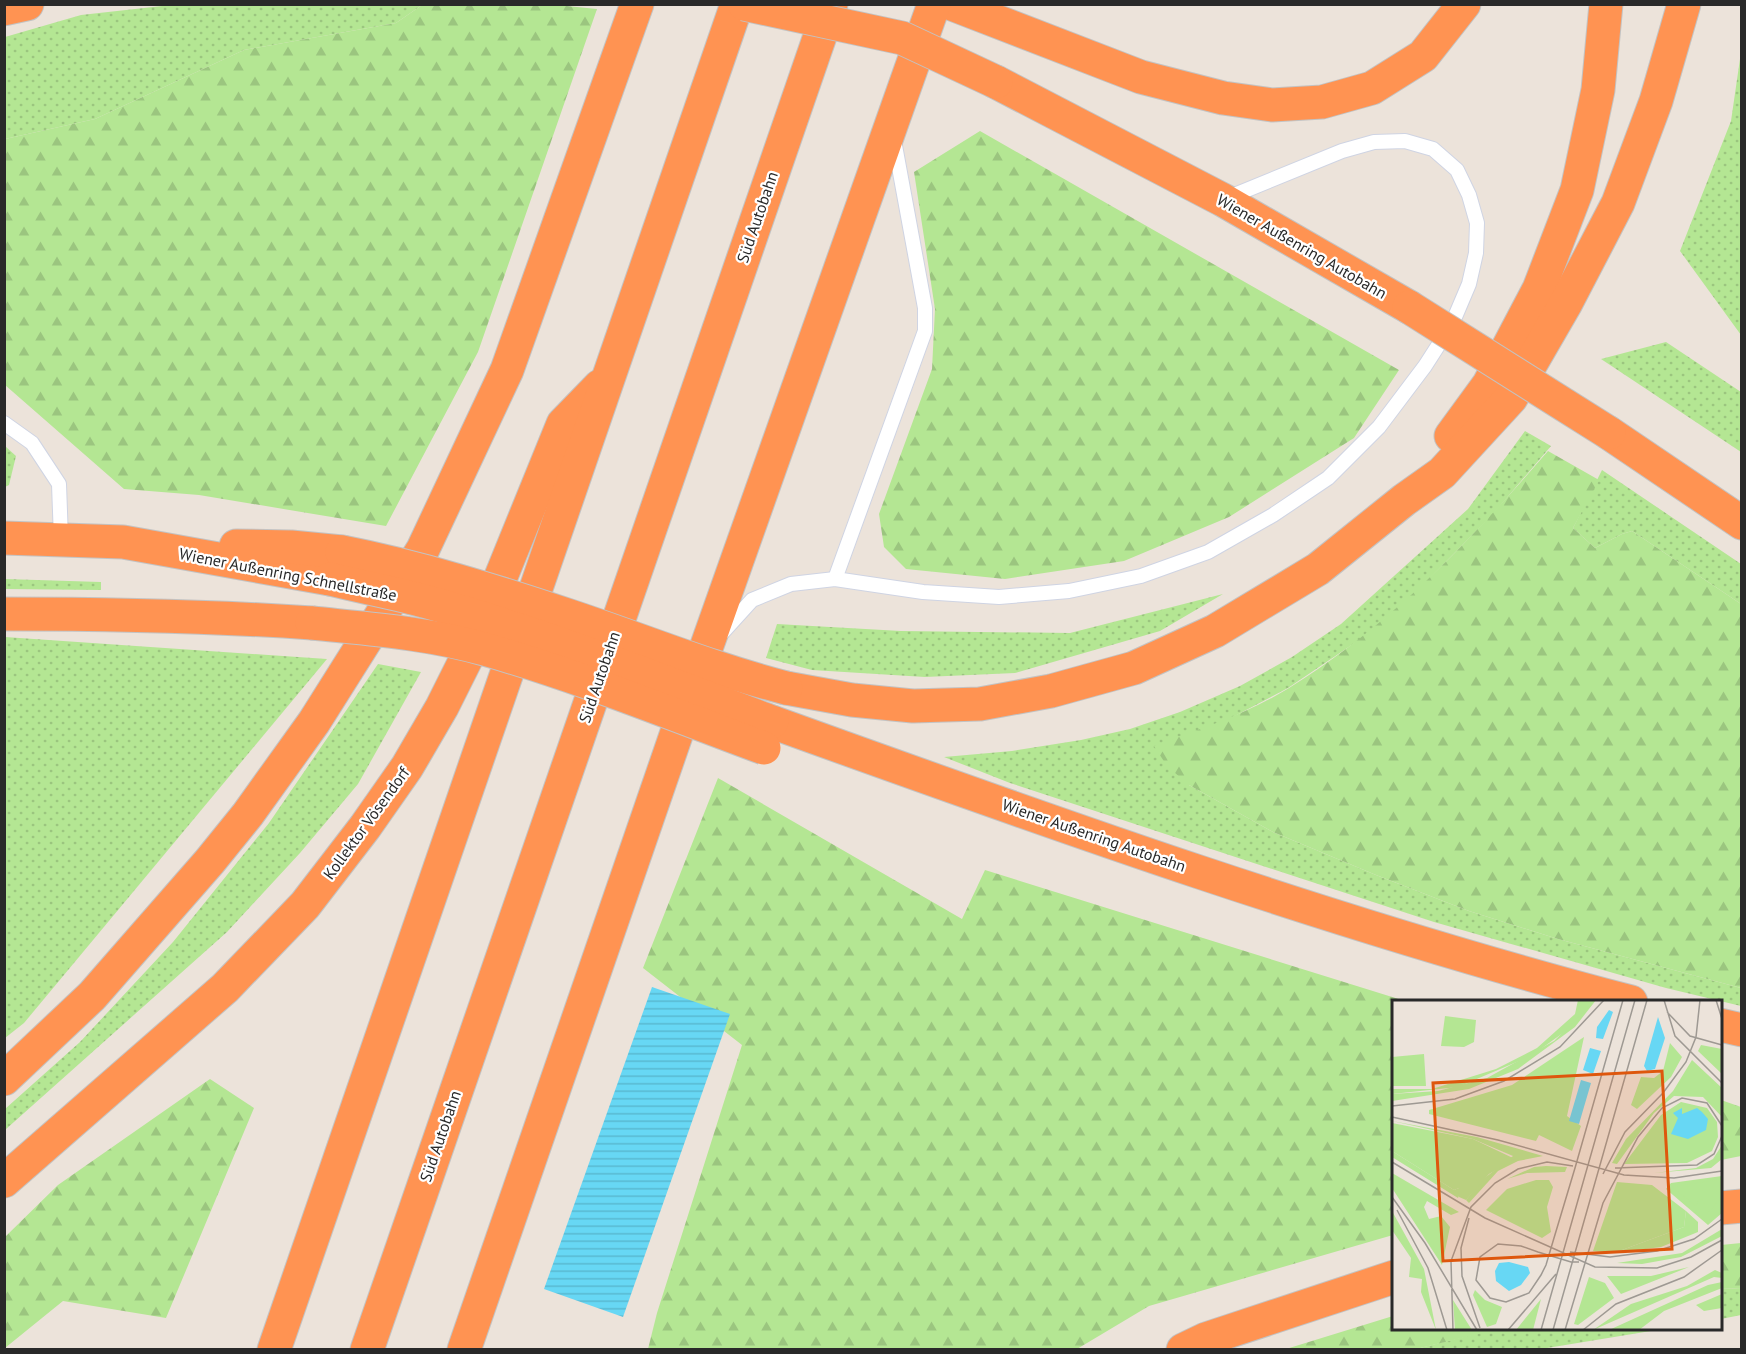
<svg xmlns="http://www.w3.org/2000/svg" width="1746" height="1354" viewBox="0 0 1746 1354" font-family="'PT Sans',sans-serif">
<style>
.grass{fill:url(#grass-dots)}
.forest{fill:url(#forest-firs)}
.water{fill:url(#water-rules)}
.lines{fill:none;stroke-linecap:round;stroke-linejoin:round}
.lane-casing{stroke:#cfd4e3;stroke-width:16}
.highway-casing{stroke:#c3c3c3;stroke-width:35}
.lane{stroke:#fff;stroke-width:14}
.highway{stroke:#ff9352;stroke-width:33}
.highway-bridge-casing{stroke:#c3c3c3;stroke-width:35;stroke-linecap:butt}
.highway-bridge{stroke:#ff9352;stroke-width:33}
.labels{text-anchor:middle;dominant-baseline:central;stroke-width:4.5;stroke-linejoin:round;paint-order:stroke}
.street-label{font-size:16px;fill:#292929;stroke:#fff}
.inset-road{fill:none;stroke:#9e9993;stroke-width:1.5}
.view{fill:#de570d;fill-opacity:0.15;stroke:#de570d;stroke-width:3}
.inset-edge{fill:none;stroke:#292929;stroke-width:3}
</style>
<defs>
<pattern id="grass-dots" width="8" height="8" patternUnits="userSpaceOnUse" patternTransform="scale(1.5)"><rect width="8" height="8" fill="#b4e693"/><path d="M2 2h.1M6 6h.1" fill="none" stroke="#9bc57f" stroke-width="1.8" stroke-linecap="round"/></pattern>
<pattern id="forest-firs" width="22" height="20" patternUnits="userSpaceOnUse" patternTransform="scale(1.5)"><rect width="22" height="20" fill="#b4e693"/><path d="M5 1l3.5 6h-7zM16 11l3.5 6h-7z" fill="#9bc57f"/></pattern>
<pattern id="water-rules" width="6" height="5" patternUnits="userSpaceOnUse" patternTransform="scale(1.5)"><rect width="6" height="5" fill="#67d7f4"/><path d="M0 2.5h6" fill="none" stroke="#59b9d1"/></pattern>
</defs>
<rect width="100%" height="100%" fill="#ece3da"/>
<g class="grass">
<polygon points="171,5 422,5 396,23 244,50 95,119 5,139 5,37 81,15"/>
<polygon points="1741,52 1742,335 1741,335 1680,251 1731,121"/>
<polygon points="1666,342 1741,392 1741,452 1601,359"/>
<polygon points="1525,431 1551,446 1493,514 1414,594 1362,638 1288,688 1229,719 1189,785 1273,832 1376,875 1469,911 1558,939 1741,988 1741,1006 1666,988 1434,922 1010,783 944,757 1012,751 1081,740 1130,729 1180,712 1240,686 1292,657 1341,624 1468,509"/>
<polygon points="5,446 16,456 9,485 5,487"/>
<polygon points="1602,470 1741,564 1741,604 1632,531 1622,534 1595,548 1573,528"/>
<polygon points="5,579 101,582 101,590 5,589"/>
<polygon points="1223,594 1160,631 1015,673 925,677 812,670 766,658 777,624 901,631 1070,633"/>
<polygon points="5,637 327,659 24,1023 5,1038"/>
<polygon points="378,664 421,672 358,784 300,853 227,932 5,1130 5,1109 80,1042 173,942 269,823"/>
<polygon points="1741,1288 1741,1315 1721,1319 1721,1289"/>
<polygon points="1499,1328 1663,1328 1663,1329 1541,1349 1416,1349"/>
</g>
<g class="forest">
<polygon points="557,5 597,9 478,352 386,526 199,495 124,489 5,385 5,139 95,119 244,50 396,23 422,5"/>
<polygon points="980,131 1399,370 1354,438 1229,517 1124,561 1005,579 906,569 884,547 879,514 932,369 935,309 914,172"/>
<path d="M1548 451 1599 480 1573 528 1595 548 1622 534 1632 531 1741 604V988L1558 939 1469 911 1376 875 1273 832 1189 785 1167 766 1154 746C1200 729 1247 714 1289 688 1391 625 1469 542 1548 451Z"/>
<polygon points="718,778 962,919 985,870 1405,1001 1394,1002 1393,1235 1149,1306 1077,1349 648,1349 657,1313 742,1045 643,968"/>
<polygon points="210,1079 254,1108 166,1318 63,1301 5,1348 5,1237 58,1185"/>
<polygon points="1721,1100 1741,1107 1741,1156 1721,1160"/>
<polygon points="1741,1243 1741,1288 1721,1289 1721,1245"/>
<polygon points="1393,1316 1394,1328 1499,1329 1416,1349 1286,1349"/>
</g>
<polygon class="water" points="652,987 730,1014 623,1317 544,1289"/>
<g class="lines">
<g class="lane-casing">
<g id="lane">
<polyline points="4,423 32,443 59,484 61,539"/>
<polyline points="835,579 925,331 925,308 894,140"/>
<polyline points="722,633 752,600 791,584 835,579 923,592 999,597 1069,591 1141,576 1208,552 1273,515 1328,478 1379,427 1425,366 1452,324 1469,284 1476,253 1477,223 1469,195 1457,170 1433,149 1405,141 1374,142 1342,151 1227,198"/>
</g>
</g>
<g class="highway-casing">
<g id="highway">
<polyline points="952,4 1141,77 1223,98 1272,105 1322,102 1372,88 1423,56 1464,4"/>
<polyline points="4,9 27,4"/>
<polyline points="996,82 1223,200 1409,307"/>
<polyline points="1609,433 1742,523"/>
<polyline points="1451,436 1489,384 1539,289 1577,190 1598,90 1606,4"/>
<polyline points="4,538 123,542 330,579"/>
<polyline points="236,546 291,547 342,552"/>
<path d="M4 614C107 614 209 616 312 623"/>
<polyline points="786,688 852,700 913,706 980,704 1051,691 1134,668 1215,631 1318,569 1404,500 1442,473 1511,398 1566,303 1618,203 1656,101 1684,4"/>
<path d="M772 722C1055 824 1340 926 1631 1002"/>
<polyline points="1720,1025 1742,1030"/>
<polyline points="4,1079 92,996 210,861 248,814 314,722 423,549 507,370 637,4"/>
<polyline points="4,1181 225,988 305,905 365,827 407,767 442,707 474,643 563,424 600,386"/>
<polyline points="1720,1208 1742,1206"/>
<polyline points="274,1350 737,4"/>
<polyline points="367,1350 831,4"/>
<polyline points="464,1350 705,651 934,4"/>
<polyline points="1183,1350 1206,1339 1394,1277"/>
</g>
</g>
<use href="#lane" class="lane"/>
<use href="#highway" class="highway"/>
<g class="highway-bridge-casing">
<g id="highway-bridge">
<polyline points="744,4 902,38 996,82"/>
<polyline points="1409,307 1609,433"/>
<path d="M342 552C419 567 495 591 570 616 642 640 712 669 786 688"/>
<path d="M330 579C362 587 396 593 428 602 545 635 659 679 772 722"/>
<path d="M312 623C369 629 428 633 484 649 579 676 672 714 764 748"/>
</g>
</g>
<use href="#highway-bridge" class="highway-bridge"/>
</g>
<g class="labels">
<g class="street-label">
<text transform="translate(757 217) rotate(-71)">Süd Autobahn</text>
<text transform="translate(1302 246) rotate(30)">Wiener Außenring Autobahn</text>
<text transform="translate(288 574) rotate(11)">Wiener Außenring Schnellstraße</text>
<text transform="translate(599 677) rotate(-71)">Süd Autobahn</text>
<text transform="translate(366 823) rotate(-54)">Kollektor Vösendorf</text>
<text transform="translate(1094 835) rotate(19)">Wiener Außenring Autobahn</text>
<text transform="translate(440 1136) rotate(-71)">Süd Autobahn</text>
</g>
</g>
<g transform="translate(1392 1000)">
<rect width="330" height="330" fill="#ece3da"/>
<path d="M186 0H204L182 25 139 56 66 87 0 94V89H40L104 69 145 48 183 14ZM53 16 84 20 82 42 72 47 49 46ZM300 60 330 88V117L311 97 282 96 262 113 225 164 220 163 234 139 281 91ZM289 102 315 108 325 122 326 137 320 151 295 163 232 164 269 115ZM0 121 85 137 151 156 126 161 106 171 77 203 74 200 90 180 121 156 81 139ZM330 145V159L319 168 262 173 304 168 321 159ZM0 151 62 190 67 188 70 190 66 198 0 157ZM142 167 154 166 175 167 173 172 135 173 115 179ZM0 173 67 212 59 215 35 201 32 207 37 219 49 216 58 227 50 265 0 188ZM330 176V213L316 225 274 189 279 183ZM0 211 32 269 44 330 29 292 30 279 17 277 19 258 0 230ZM294 211 306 222V232L269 247 222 253 292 227ZM330 229V236L289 257 250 264 225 263 290 253ZM149 299 141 330H124ZM61 300 80 330H63Z" fill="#b4e693"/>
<path d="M204 0 183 27 126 69 77 89 0 101V94L46 91 95 78 162 41ZM192 37 175 116 189 126 180 151 147 135 144 141 37 114V110L120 85ZM278 43 290 57 279 77 245 109 239 105 249 77 262 78 271 71ZM309 45 330 49V74L306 51ZM301 65 330 92V109L316 95 297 90 282 92ZM0 123 81 139 123 159 97 174 74 200 67 197V188L62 190 0 151ZM330 179 329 198 315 214 311 200 307 199 304 206 280 187ZM144 180H157L161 187 155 207 159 232 150 238 94 210 115 189ZM225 182 260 185 294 211 292 227 222 253 201 251ZM297 267 229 294 215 276H259ZM323 270 330 273V278L322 277 201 330 239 304 295 286ZM197 277 213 283 222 298 186 325 182 324ZM330 282V288L272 311 247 330H217L316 285ZM83 290 93 300 110 307 104 324 95 327 81 295ZM330 294V308L312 311 304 305Z" fill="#b4e693"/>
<path d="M32 54 34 86H0V57Z" fill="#b4e693"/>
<path d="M217 10 221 12 211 39 204 38 205 27ZM266 17 273 38 263 69 255 71 252 66ZM198 48 209 51 201 74 191 70ZM189 80 199 83 187 124 177 121ZM290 108V114L305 108 310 112 316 119 314 130 296 139 279 134 286 118 281 113ZM117 262 136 267 138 273 129 285 117 291 104 281 103 271 107 263Z" fill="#67d7f4"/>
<path class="inset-road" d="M272 0 283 36 330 83M324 0 330 19M275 12 298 36 330 45M0 106 63 99 112 81 168 47 212 0M0 117 106 140 232 175 282 178 330 171M0 162 93 218 203 267 265 268 299 257 330 240M223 168 305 165 322 154 330 136M211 174 233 132 271 93 294 62 304 37 308 0M0 197 33 243 85 330M5 210 36 268 55 330M77 218 69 248 70 276 88 328M178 252 218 257 265 251 302 239 330 219M187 262H179L146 252 129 246 106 244 88 257 84 280 98 298 114 302 137 293 149 275 154 265 162 238 183 168 231 0M61 330 59 261 79 207 103 183 126 169 155 162 181 166M116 330 164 274M149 330 243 0M161 330 255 0M173 330 211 203 246 137 270 108 290 98 315 103 330 126M191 330 224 304 292 277 330 250"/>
<path class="view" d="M270 71 280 249 51 261 41 83Z"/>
<rect width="330" height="330" class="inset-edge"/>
</g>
<rect width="1746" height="1354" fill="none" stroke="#292929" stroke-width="12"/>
</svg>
